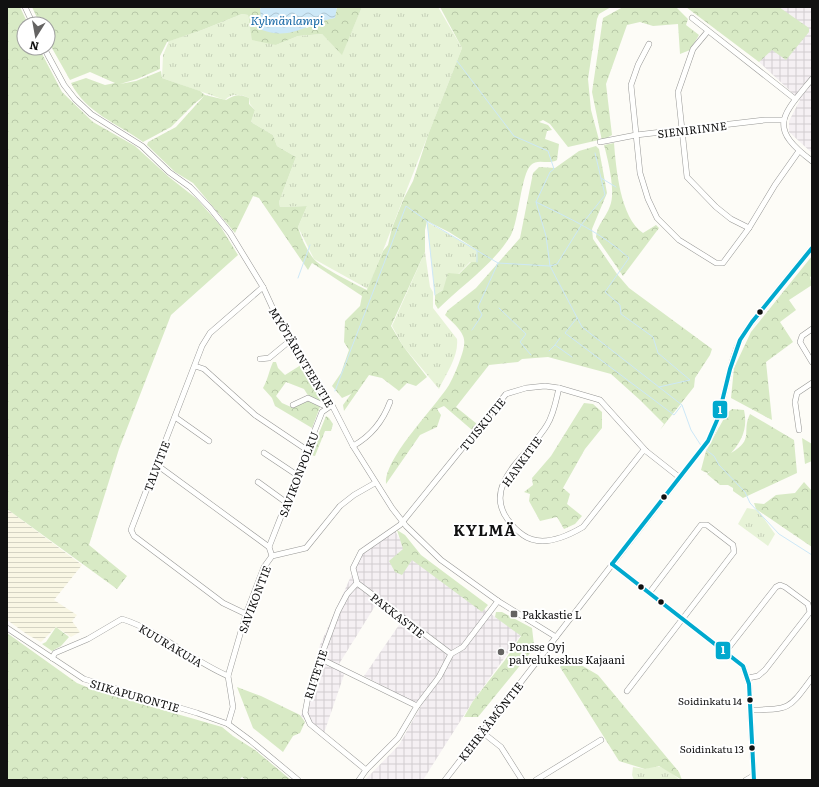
<svg xmlns="http://www.w3.org/2000/svg" width="819" height="787" viewBox="0 0 819 787" font-family="Literata,serif">
<style>
.industrial{fill:url(#industrial-grid)}
.farmland{fill:url(#farmland-rules)}
.grass{fill:url(#grass-tufts)}
.forest{fill:url(#forest-crowns)}
.water{fill:url(#water-waves)}
.lines{fill:none;stroke-linecap:round;stroke-linejoin:round}
.stream{stroke:#cde8f7;stroke-width:1}
.minor-casing{stroke:#979795;stroke-width:6}
.minor{stroke:#fffffe;stroke-width:5}
.bus-1-casing{stroke:#fff;stroke-width:7}
.bus-1{stroke:#00a9ce;stroke-width:4}
.bus-dot{fill:#111;stroke:#fff;stroke-width:1.5}
.poi-dot{fill:#646362;stroke:#fff;stroke-width:1.5}
.labels{text-anchor:middle;dominant-baseline:central;stroke-width:4;stroke-linejoin:round;paint-order:stroke}
.bus-label{font-size:10px;fill:#111;stroke:#fff;text-anchor:end}
.street-label{font-size:11px;fill:#111;stroke:#fff}
.poi-label{font-size:11px;fill:#111;stroke:#fff;text-anchor:start}
.water-label{font-size:12px;font-style:italic;fill:#1768a6;stroke:#fff}
.district-label{font-size:15px;font-weight:bold;letter-spacing:1px;fill:#111;stroke:#fff}
.line-badge{stroke:#fff;stroke-width:1.5}
.badge-label{font-size:11px;text-anchor:middle;font-weight:bold;fill:#fff}
</style>
<defs>
<pattern id="industrial-grid" width="8" height="8" patternUnits="userSpaceOnUse"><rect width="8" height="8" fill="#f5f0f3"/><path d="M0 4h8M4 0v8" fill="none" stroke="#d1cdcf"/></pattern>
<pattern id="farmland-rules" width="6" height="5" patternUnits="userSpaceOnUse"><rect width="6" height="5" fill="#f9f7e4"/><path d="M0 2.5h6" fill="none" stroke="#d4d3c3"/></pattern>
<pattern id="grass-tufts" width="24" height="20" patternUnits="userSpaceOnUse"><rect width="24" height="20" fill="#e7f3d7"/><path d="M3 7l-1-3M5 7V3M7 7l1-3M15 17l-1-3M17 17v-4M19 17l1-3" fill="none" stroke="#c5cfb8"/></pattern>
<pattern id="forest-crowns" width="20" height="18" patternUnits="userSpaceOnUse"><rect width="20" height="18" fill="#d8eac5"/><path d="M2 6a3 3 0 1 1 6 0M12 15a3 3 0 1 1 6 0" fill="none" stroke="#b8c8a8"/></pattern>
<pattern id="water-waves" width="16" height="10" patternUnits="userSpaceOnUse"><rect width="16" height="10" fill="#cde8f7"/><path d="M0 5q4-4 8 0t8 0" fill="none" stroke="#afc6d3"/></pattern>
</defs>
<rect width="100%" height="100%" fill="#fdfcf7"/>
<g class="industrial">
<polygon points="732,7 812,7 812,153 789,132 789,121 800,100 759,62 774,40"/>
<polygon points="393,527 410,557 521,635 473,701 423,780 365,780 399,745 421,706 364,676 401,622 377,603 339,664 346,669 323,736 301,716 320,645 365,545"/>
</g>
<polygon class="farmland" points="7,509 82,565 54,600 77,615 72,621 80,632 71,637 56,627 41,642 28,635 7,620"/>
<g class="grass">
<path d="M362 7H438L462 48 368 289 314 259 298 227 307 206 280 207 279 202 296 157 277 146 273 135 251 122 255 110 250 104 249 98C240 94 232 93 225 100L162 78 163 55 169 41 202 30 242 14 248 15 249 22 276 45 298 36 322 34 342 54Z"/>
<polygon points="427,222 477,250 476,262 470,262 443,290 435,295"/>
<path d="M425 252 430 287 433 292V308L457 339C459 356 446 374 439 389L403 346 392 326Z"/>
<polygon points="747,508 758,510 775,534 768,546 738,524"/>
<path d="M654 766C664 766 673 774 680 780H634L632 775 633 767 645 769Z"/>
</g>
<g class="forest">
<polygon points="7,7 20,7 28,24 24,24 24,48 39,48 62,92 93,122 135,146 169,177 197,199 219,224 238,255 171,315 119,449 89,545 127,576 117,589 7,509"/>
<path d="M32 7H262L260 9 307 28 322 20 334 18 337 7H362L342 55 322 34 298 36 276 45 252 40 248 15 242 14 202 30 167 42 160 56V69L137 79 120 84 136 81 161 71 162 78 200 91 205 95 226 100C235 94 240 94 249 98V104L255 110 251 122 273 135 277 146 296 157 279 202 280 207 307 206 298 227C301 237 306 249 313 258 318 266 357 285 367 290L383 251 388 245 392 228 404 198 413 181 428 135 462 48 440 7H611L599 14 597 19 588 79 591 110 599 140 568 147 550 124 543 120 539 122 548 125 552 130 547 131 545 139 559 144 557 160C549 165 537 158 531 165 521 174 519 220 511 235 493 265 462 285 438 309L435 304V295L443 290 448 273 459 274 471 262H476L477 250 449 232 427 221 425 230V252L391 326 403 346 427 377 416 386 407 383 399 391 382 378 369 375 344 411 343 405 351 394 342 398 332 386 341 373 349 350 344 342 345 321 360 306 362 296 312 263 308 270 259 198 253 196 235 233 193 183 175 172 147 145 148 142 176 127 204 96 194 104 171 127 143 142C117 123 86 113 71 83L86 78 105 85 115 83 90 72 70 80 48 41V24H40Z"/>
<polygon points="623,7 676,7 688,19 686,25 699,35 690,50 680,54 678,24 653,26 640,22 627,25 606,84 612,135 602,141 592,92 603,18"/>
<polygon points="686,7 779,7 809,28 809,32 786,60 772,50 759,62"/>
<path d="M614 143C616 167 620 218 643 233L656 225 659 228 623 276 596 237C597 224 606 218 610 206 616 192 608 160 604 145Z"/>
<path d="M596 146 599 149 607 193 592 229 593 239 617 274 629 288 712 349 710 355 695 378 694 387 660 430 664 424 640 400 611 374 548 357 522 359 518 362 489 365 456 407 477 424 472 430 444 406 437 409 441 415 437 427 420 435 386 484C384 458 434 409 449 385 454 376 458 366 461 357 463 351 466 343 463 336 460 328 451 321 445 315L448 310 476 288 520 238 533 173 539 167 555 168 579 151Z"/>
<polygon points="812,256 812,276 810,277 812,285 789,300 796,310 780,322 793,342 766,362 772,420 731,398 734,368 751,332"/>
<path d="M273 362H276L278 368 285 375 301 365 323 399 321 402 309 397 304 389 286 382 276 396 282 403 291 407 309 401 320 407 312 428 275 406 272 398 263 388C268 379 269 371 273 362Z"/>
<polygon points="584,403 593,404 602,412 602,428 585,449 563,488 570,494 567,504 582,516 575,524 564,529 557,517 540,521 529,501 530,494 524,492 533,485 532,478 551,456"/>
<path d="M732 409 744 410C748 428 742 441 731 453 755 439 741 432 750 414L794 440 797 473 743 498 733 491V488L728 485H720L707 474 711 471 707 473 701 470 706 451 727 413Z"/>
<polygon points="326,416 329,418 333,424 331,431 325,431 315,456 310,455"/>
<polygon points="802,438 812,444 812,461 805,464"/>
<polygon points="804,482 812,491 812,547 756,509 754,503 764,504 776,495 795,493"/>
<polygon points="397,530 405,535 421,555 488,605 482,612 412,560 402,575 395,572 389,561 403,549"/>
<polygon points="496,612 502,612 532,628 534,645 531,652 478,717 464,717 473,701 505,660 521,636 495,617"/>
<polygon points="56,627 69,637 61,646 52,651 42,644 46,642"/>
<polygon points="7,633 77,683 94,690 222,727 233,736 232,737 233,736 255,750 291,780 246,780 242,777 239,780 7,780"/>
<polygon points="572,656 581,665 598,675 679,772 682,780 659,766 645,769 619,761 560,667"/>
<polygon points="237,687 261,696 300,715 305,722 300,733 293,736 283,752 253,728"/>
</g>
<path class="water" d="M262 7H337L335 18C307 23 292 41 262 30L260 9Z"/>
<g class="lines">
<g class="stream">
<polyline points="457,61 514,136 548,151 554,169 550,172 536,202 546,236 550,266 582,327 682,405 691,430 702,447"/>
<polyline points="601,178 616,187"/>
<path d="M536 202C569 218 602 233 629 258L605 292 620 305 621 314 653 337 658 353 690 380 659 387"/>
<polyline points="477,250 477,262"/>
<polyline points="298,278 310,245"/>
<polyline points="435,295 427,221 498,263"/>
<polyline points="499,308 526,334 520,342 531,355"/>
<polyline points="577,318 565,333 674,415 681,406"/>
<polyline points="472,330 482,315 478,307 498,263 550,266 557,264 582,224 605,195 595,153"/>
<polyline points="555,345 560,338"/>
<polyline points="549,351 555,345 572,357"/>
<polyline points="335,391 406,206 427,221"/>
<polyline points="705,449 714,456 719,465 745,492 750,503 779,534 812,555"/>
</g>
<g class="minor-casing">
<g id="minor">
<polyline points="25,7 33,24"/>
<polyline points="692,18 795,99"/>
<polyline points="708,31 693,49 678,92 687,177 716,207 731,219 749,228"/>
<polyline points="649,44 638,65 631,85 640,173 648,199 657,218 679,240 716,263 723,263 749,228 775,185 799,151"/>
<polyline points="44,48 64,85 75,99 91,114 142,146 169,172 190,187 210,208 230,233 263,287 274,311 332,405 353,446 392,508 406,526 441,560 498,601 556,637"/>
<path d="M812 79C782 116 767 127 812 161"/>
<polyline points="600,142 636,135 765,120 784,120"/>
<polyline points="812,329 802,336 800,342 812,362"/>
<polyline points="260,359 269,358 292,339"/>
<polyline points="195,366 204,369 255,415 307,450"/>
<path d="M559 388C556 400 554 414 547 425 530 454 481 484 508 520 512 526 517 531 523 535 541 548 566 537 583 527L643 451H646"/>
<polyline points="293,405 308,398 327,407"/>
<polyline points="175,417 209,441"/>
<polyline points="799,430 795,402 797,393 812,383"/>
<path d="M353 446C371 436 383 421 390 402"/>
<polyline points="264,453 297,475"/>
<polyline points="157,465 269,547 272,556"/>
<polyline points="258,482 287,503"/>
<polyline points="269,547 322,412 332,405"/>
<polyline points="612,564 743,666 749,684 754,780"/>
<polyline points="357,583 347,594 338,611 310,686 305,713 310,724 366,770"/>
<polyline points="498,601 463,647 451,654 357,583 353,568 361,552 400,525 506,394 526,388 545,386 559,388 600,400 646,451 679,477"/>
<polyline points="246,614 223,603 134,536 131,530 202,346 210,333 263,287"/>
<polyline points="7,628 84,679 197,713 228,724 251,741 298,780"/>
<polyline points="726,651 776,587 780,585 785,587 808,604 810,612 765,670 758,676 748,678"/>
<path d="M52 658 55 653 88 639 122 619C160 631 191 660 228 676"/>
<polyline points="321,659 417,706"/>
<polyline points="627,691 734,552 733,545 707,525 701,525 650,592"/>
<path d="M751 710C791 709 788 710 812 678"/>
<polyline points="228,724 233,707 228,676 246,614 264,567 272,556 306,548 340,506 354,495 375,483"/>
<polyline points="482,732 501,747 522,780"/>
<polyline points="359,780 366,770 398,738 417,706 439,677 451,654"/>
<path d="M445 780 708 441C724 411 725 376 738 345 743 332 753 321 762 310 778 289 795 269 812 248"/>
<polyline points="536,780 601,740"/>
<polyline points="746,780 753,776"/>
</g>
</g>
<use href="#minor" class="minor"/>
<g class="bus-1-casing">
<g id="bus-1">
<polyline points="612,564 708,441 718,418 730,369 740,340 752,322 812,248"/>
<polyline points="612,564 743,666 749,684 754,780"/>
</g>
</g>
<use href="#bus-1" class="bus-1"/>
</g>
<g class="bus-dot">
<circle cx="760" cy="312" r="3.5"/>
<circle cx="664" cy="497" r="3.5"/>
<circle cx="641" cy="587" r="3.5"/>
<circle cx="661" cy="602" r="3.5"/>
<circle cx="750" cy="700" r="3.5"/>
<circle cx="752" cy="748" r="3.5"/>
</g>
<g class="poi-dot">
<rect x="510" y="610" width="8" height="8" rx="2"/>
<circle cx="501" cy="652" r="4"/>
</g>
<g class="labels">
<g class="bus-label">
<text x="742" y="700">Soidinkatu 14</text>
<text x="744" y="748">Soidinkatu 13</text>
</g>
<g class="street-label">
<text transform="translate(692 129) rotate(-7)">SIENIRINNE</text>
<text transform="translate(302 357) rotate(59)">MYÖTÄRINTEENTIE</text>
<text transform="translate(482 424) rotate(-51)">TUISKUTIE</text>
<text transform="translate(521 461) rotate(-54)">HANKITIE</text>
<text transform="translate(156 466) rotate(-69)">TALVITIE</text>
<text transform="translate(298 474) rotate(-69)">SAVIKONPOLKU</text>
<text transform="translate(254 599) rotate(-69)">SAVIKONTIE</text>
<text transform="translate(398 615) rotate(38)">PAKKASTIE</text>
<text transform="translate(171 645) rotate(31)">KUURAKUJA</text>
<text transform="translate(315 674) rotate(-72)">RIITETIE</text>
<text transform="translate(135 695) rotate(16)">SIIKAPURONTIE</text>
<text transform="translate(490 721) rotate(-52)">KEHRÄÄMÖNTIE</text>
</g>
<g class="poi-label">
<text x="522" y="614">Pakkastie L</text>
<text x="509" y="646">Ponsse Oyj<tspan x="509" dy="13">palvelukeskus Kajaani</tspan></text>
</g>
<g class="water-label">
<text x="287" y="20">Kylmänlampi</text>
</g>
<g class="district-label">
<text x="485" y="529">KYLMÄ</text>
</g>
</g>
<g class="line-badge">
<rect x="712" y="400" width="16" height="19" rx="4" fill="#00a9ce"/>
<rect x="715" y="641" width="16" height="19" rx="4" fill="#00a9ce"/>
</g>
<g class="badge-label">
<text x="720" y="414">1</text>
<text x="723" y="654">1</text>
</g>
<rect width="819" height="787" fill="none" stroke="#111111" stroke-width="16"/>
<g transform="translate(36 36) rotate(191)"><circle r="19" fill="#ffffff" stroke="#a0a0a0"/>
<path d="M0-3L7 15L0 10L-7 15Z" fill="#646362"/>
<text y="-6" font-size="11" font-weight="bold" text-anchor="middle" fill="#111111">N</text>
</g>
</svg>
